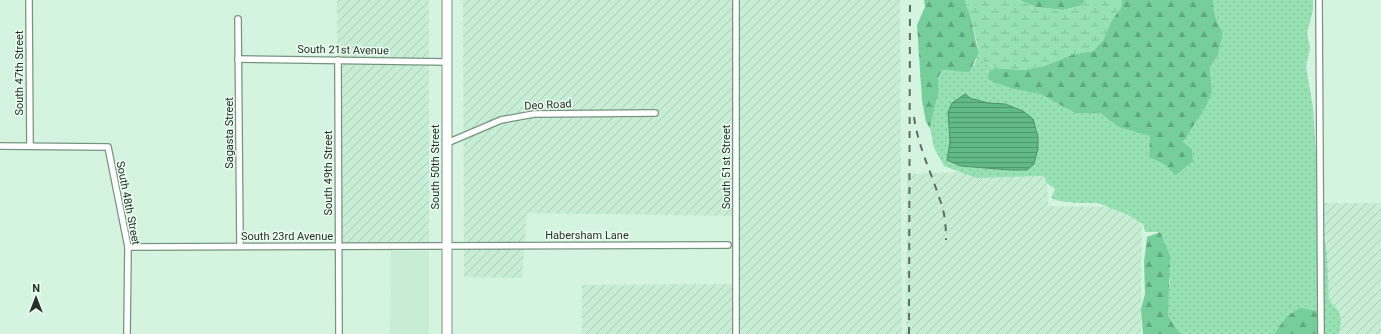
<svg xmlns="http://www.w3.org/2000/svg" width="1381" height="334" viewBox="0 0 1381 334" font-family="Roboto,sans-serif">
<style>
.built{fill:#c7eed4}
.industrial{fill:url(#industrial-furrows)}
.grass{fill:url(#grass-dots)}
.forest{fill:url(#forest-firs)}
.wetland{fill:url(#wetland-marsh)}
.water{fill:url(#water-rules);stroke:#4f916a}
.lines{fill:none;stroke-linecap:round;stroke-linejoin:round}
.minor-casing{stroke:#779481;stroke-width:8}
.primary-casing{stroke:#779481;stroke-width:11}
.minor{stroke:#fff;stroke-width:5.5}
.primary{stroke:#fff;stroke-width:9}
.rail{stroke:#5c6e62;stroke-width:2;stroke-dasharray:7 7;stroke-linecap:butt}
.labels{text-anchor:middle;dominant-baseline:central;stroke-width:3;stroke-linejoin:round;paint-order:stroke}
.street-label{font-size:11px;fill:#243028;stroke:#ecfef2}
</style>
<defs>
<pattern id="industrial-furrows" width="10" height="10" patternUnits="userSpaceOnUse"><rect width="10" height="10" fill="#c7eed4"/><path d="M-1 1l2-2M0 10L10 0M9 11l2-2" fill="none" stroke="#abccb6"/></pattern>
<pattern id="grass-dots" width="8" height="8" patternUnits="userSpaceOnUse"><rect width="8" height="8" fill="#97e2b4"/><path d="M2 2h.1M6 6h.1" fill="none" stroke="#82c29b" stroke-width="1.8" stroke-linecap="round"/></pattern>
<pattern id="forest-firs" width="22" height="20" patternUnits="userSpaceOnUse"><rect width="22" height="20" fill="#76cf9a"/><path d="M5 1l3.5 6h-7zM16 11l3.5 6h-7z" fill="#61a87e"/></pattern>
<pattern id="wetland-marsh" width="20" height="14" patternUnits="userSpaceOnUse"><rect width="20" height="14" fill="#97e2b4"/><path d="M1 5h8M5 5V1M11 12h8M15 12V8" fill="none" stroke="#82c29b"/></pattern>
<pattern id="water-rules" width="6" height="5" patternUnits="userSpaceOnUse"><rect width="6" height="5" fill="#61ba86"/><path d="M0 2.5h6" fill="none" stroke="#50986e"/></pattern>
</defs>
<rect width="100%" height="100%" fill="#d5f4e0"/>
<polygon class="built" points="391,251 429,251 429,334 390,334"/>
<g class="industrial">
<polygon points="337,0 429,0 429,243 338,245"/>
<polygon points="463,0 735,0 736,216 527,213 522,278 464,277"/>
<polygon points="736,0 900,0 902,334 736,334"/>
<polygon points="959,172 1047,172 1048,206 1142,207 1141,334 906,334 907,174"/>
<polygon points="1304,203 1381,203 1381,334 1316,334"/>
<polygon points="734,284 733,334 582,334 582,285"/>
</g>
<path class="grass" d="M1213 0H1313V10L1307 33 1310 48 1306 67 1313 107 1320 219 1327 253 1329 300 1337 309 1340 315 1341 322 1339 334H1320L1286 317 1274 334H1182L1179 332 1168 316V293L1170 281 1160 232H1145L1143 224 1126 214 1098 203H1076L1059 201 1051 198 1055 189 1047 183 1044 176 976 178 944 166 934 148 930 128 939 90 938 78 942 70 956 71 974 65 979 53 980 59 995 68 989 72 996 83 1013 89 1040 94 1075 113H1100L1118 127 1150 136 1149 157 1167 166 1183 142 1212 91 1210 68 1218 55 1223 33C1217 22 1213 13 1213 0Z"/>
<g class="forest">
<path d="M924 0H965C966 7 970 12 971 18 974 30 975 41 979 53L969 72 942 70 938 78 939 90 930 128 926 122 922 100 917 25 925 7Z"/>
<polygon points="1019,0 1085,0 1080,6 1063,10 1035,7"/>
<path d="M1122 0H1213C1213 13 1217 22 1223 33L1218 55 1210 68 1212 91 1206 106 1183 142 1192 149 1193 161 1176 175 1167 166 1149 157 1150 136 1118 127 1100 113H1075L1040 94 1013 89 996 83 988 79 989 72 995 68 1023 70 1044 66 1074 54 1093 51 1103 40 1111 21 1121 8Z"/>
<polygon points="1160,232 1170,256 1168,316 1179,332 1182,334 1143,334 1141,309 1145,294 1144,262 1147,237"/>
<polygon points="1300,308 1317,311 1321,334 1274,334 1286,317"/>
</g>
<path class="wetland" d="M965 0H1018L1035 7 1063 10 1080 6 1085 0H1122L1121 8 1111 21 1103 40 1093 51 1074 54 1044 66 1023 70 995 68 980 59C977 45 975 31 971 18 970 12 966 7 965 0Z"/>
<polygon class="water" points="965,94 970,98 988,103 1005,104 1023,111 1033,119 1038,137 1038,148 1034,164 1027,170 1010,170 961,166 947,160 950,142 948,112 952,103"/>
<g class="lines">
<g class="minor-casing">
<g id="minor">
<polyline points="29,0 30,146"/>
<polyline points="736,0 736,334"/>
<polyline points="1319,0 1321,334"/>
<polyline points="238,19 240,246"/>
<polyline points="238,59 447,62"/>
<polyline points="338,60 339,334"/>
<polyline points="447,143 501,120 534,114 655,113"/>
<polyline points="0,146 108,147 128,247 127,334"/>
<polyline points="128,247 728,245"/>
</g>
</g>
<g class="primary-casing">
<polyline id="primary" points="447,0 447,334"/>
</g>
<use href="#minor" class="minor"/>
<use href="#primary" class="primary"/>
<g class="rail">
<path d="M914 117C918 146 931 172 940 200 945 213 946 226 946 240"/>
<polyline points="909,334 910,0"/>
</g>
</g>
<g class="labels">
<g class="street-label">
<text transform="translate(343 50) rotate(1)">South 21st Avenue</text>
<text transform="translate(19 73) rotate(-90)">South 47th Street</text>
<text transform="translate(548 105) rotate(-3)">Deo Road</text>
<text transform="translate(229 133) rotate(-90)">Sagasta Street</text>
<text transform="translate(435 167) rotate(-90)">South 50th Street</text>
<text transform="translate(726 167) rotate(-90)">South 51st Street</text>
<text transform="translate(328 173) rotate(-90)">South 49th Street</text>
<text transform="translate(128 203) rotate(79)">South 48th Street</text>
<text x="587" y="235">Habersham Lane</text>
<text x="287" y="236">South 23rd Avenue</text>
</g>
</g>
<g transform="translate(36 298)" stroke="#ecfef2" stroke-width="3" paint-order="stroke">
<path d="M0-3L7 15L0 10L-7 15Z" fill="#243028"/>
<text y="-6" font-size="11" font-weight="bold" text-anchor="middle" fill="#243028">N</text>
</g>
</svg>
